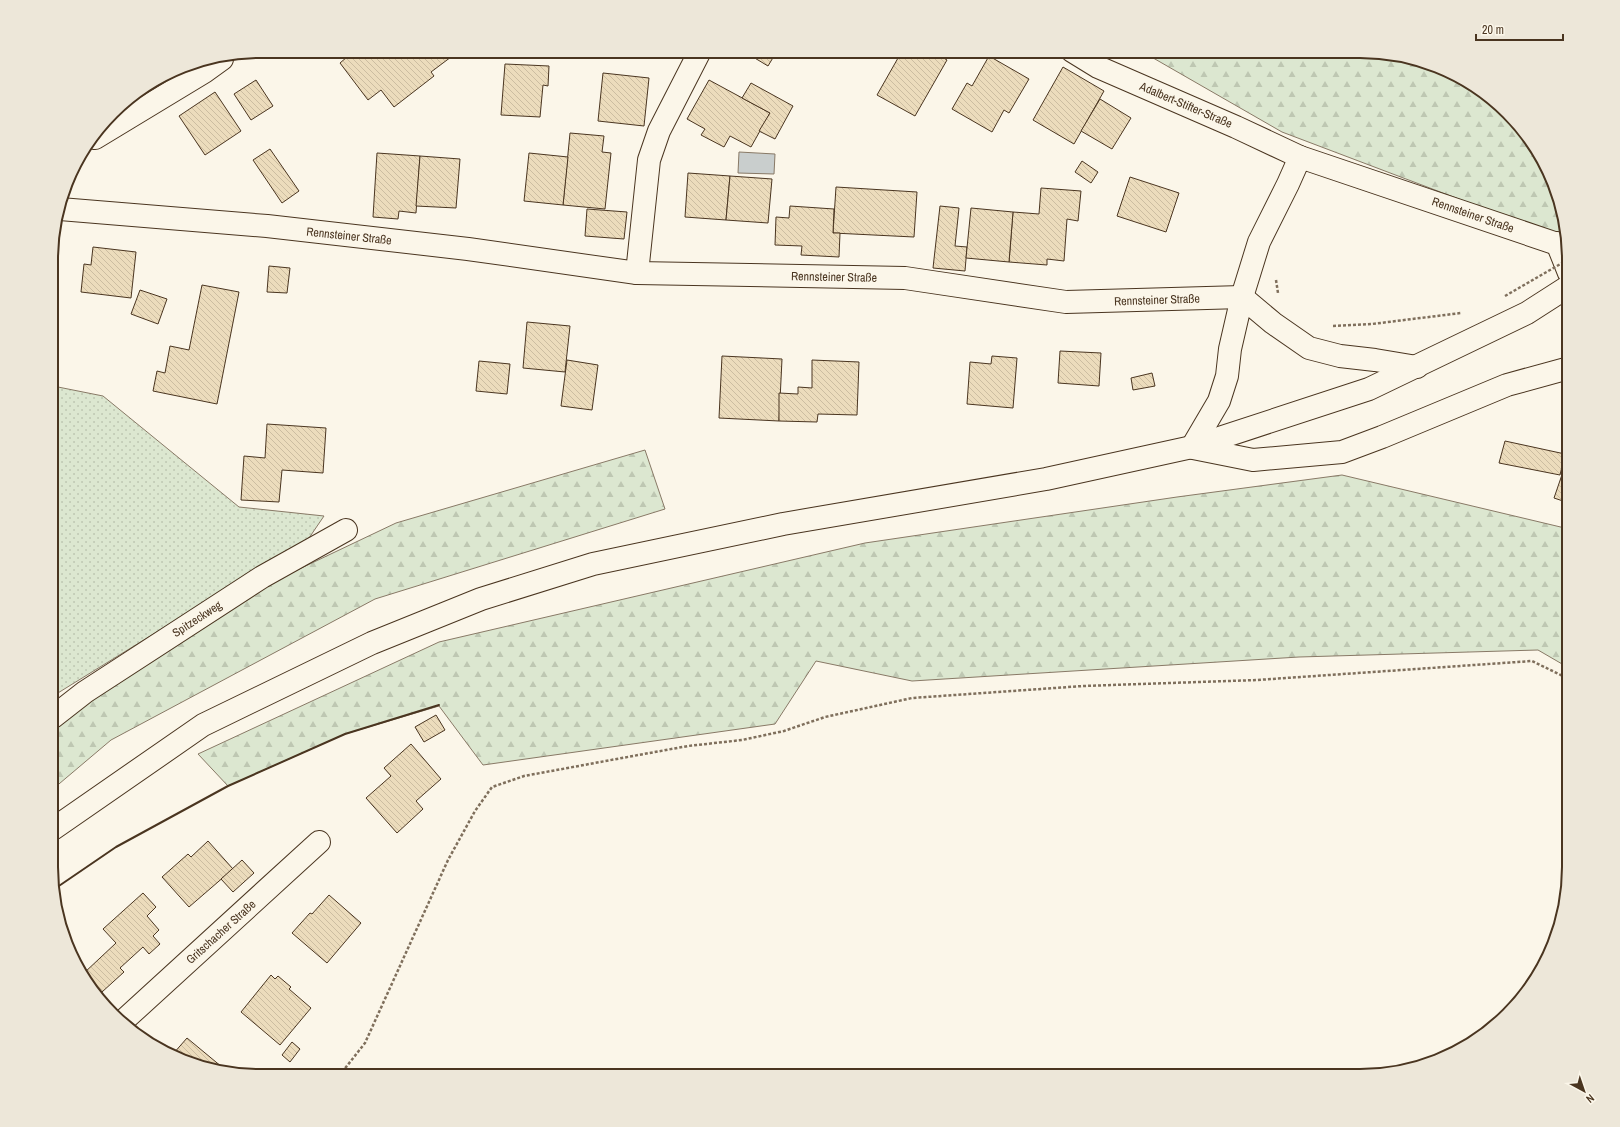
<svg xmlns="http://www.w3.org/2000/svg" width="1620" height="1127" viewBox="0 0 1620 1127" font-family="'Archivo Narrow',sans-serif">
<style>
.grass{fill:url(#grass-dots);stroke:#887966}
.forest{fill:url(#forest-firs);stroke:#887966}
.water{fill:#c9cecd;stroke:#887966}
.building{fill:url(#building-back-hatch);stroke:#4a3520}
.lines{fill:none;stroke-linecap:round;stroke-linejoin:round}
.minor-casing{stroke:#4a3520;stroke-width:24}
.secondary-casing{stroke:#4a3520;stroke-width:24}
.primary-casing{stroke:#4a3520;stroke-width:24}
.path{stroke:#7f6f5c;stroke-width:2.5;stroke-dasharray:3 2;stroke-linecap:butt}
.minor{stroke:#fbf6e9;stroke-width:22}
.secondary{stroke:#fbf6e9;stroke-width:22}
.primary{stroke:#fbf6e9;stroke-width:22}
.path-bridge{stroke:#7f6f5c;stroke-width:2.5;stroke-dasharray:3 2;stroke-linecap:butt}
.wall{stroke:#4a3520;stroke-width:2}
.labels{text-anchor:middle;dominant-baseline:central;stroke-width:3;stroke-linejoin:round;paint-order:stroke}
.street-label{font-size:12px;fill:#4a3520;stroke:#fbf6e9}
.rim{fill:none;stroke:#4a3520;stroke-width:2}
</style>
<defs>
<pattern id="grass-dots" width="8" height="8" patternUnits="userSpaceOnUse"><rect width="8" height="8" fill="#dce7d0"/><path d="M2 2h.1M6 6h.1" fill="none" stroke="#bec7b2" stroke-width="1.8" stroke-linecap="round"/></pattern>
<pattern id="forest-firs" width="22" height="20" patternUnits="userSpaceOnUse"><rect width="22" height="20" fill="#dce7d0"/><path d="M5 1l3.5 6h-7zM16 11l3.5 6h-7z" fill="#bec7b2"/></pattern>
<pattern id="building-back-hatch" width="6" height="6" patternUnits="userSpaceOnUse"><rect width="6" height="6" fill="#ecdcbc"/><path d="M-1 5l2 2M0 0l6 6M5-1l2 2" fill="none" stroke="#ccbda1"/></pattern>
</defs>
<rect width="100%" height="100%" fill="#fbf6e9"/>
<polygon class="grass" points="53,386 103,396 239,507 324,516 309,538 53,696"/>
<g class="forest">
<polygon points="1141,51 1373,51 1427,62 1487,94 1517,122 1547,167 1567,240 1282,132"/>
<polygon points="645,450 665,509 375,599 111,740 53,789 53,729 92,697 274,581 396,523"/>
<polygon points="1342,475 1569,529 1569,668 1538,650 1299,657 912,681 816,661 775,724 483,765 439,706 345,734 228,786 198,754 439,642 865,543 1177,497"/>
</g>
<polygon class="water" points="739,152 775,154 774,174 738,173"/>
<g class="building">
<polygon points="340,51 354,51 345,58"/>
<polygon points="354,51 446,51 451,57 431,72 434,76 394,107 381,90 368,100 340,63"/>
<polygon points="743,51 777,51 768,66"/>
<polygon points="902,51 932,51 947,60 915,116 877,95"/>
<polygon points="989,56 1029,79 1009,113 1004,110 992,132 952,109 967,83 972,86"/>
<polygon points="505,64 549,66 548,86 543,85 540,117 501,115"/>
<polygon points="1063,67 1104,91 1074,144 1033,120"/>
<polygon points="603,73 649,78 644,126 598,121"/>
<polygon points="256,80 273,106 251,120 234,94"/>
<polygon points="709,80 770,113 751,147 730,136 724,147 701,135 705,129 687,119"/>
<polygon points="751,83 793,106 775,139 759,131 770,113 742,98"/>
<polygon points="215,92 241,131 205,155 179,116"/>
<polygon points="1100,99 1131,118 1112,149 1081,131"/>
<polygon points="570,133 604,136 602,152 611,153 605,209 563,205"/>
<polygon points="270,149 299,191 282,203 253,160"/>
<polygon points="377,153 420,156 416,213 399,211 398,219 373,217"/>
<polygon points="529,153 568,157 563,205 524,201"/>
<polygon points="420,156 460,159 456,208 416,206"/>
<polygon points="1082,161 1098,172 1091,183 1075,172"/>
<polygon points="688,173 730,176 726,220 685,217"/>
<polygon points="730,176 772,179 768,223 726,220"/>
<polygon points="1130,177 1179,193 1166,232 1117,216"/>
<polygon points="836,187 917,192 914,237 833,233"/>
<polygon points="1041,188 1081,191 1078,221 1067,219 1064,261 1047,259 1047,265 1009,262 1013,212 1039,214"/>
<polygon points="790,206 834,209 833,233 840,233 839,257 801,255 802,246 775,245 776,217 789,218"/>
<polygon points="940,206 959,208 955,246 967,247 965,271 933,268"/>
<polygon points="971,208 1013,212 1009,262 966,258"/>
<polygon points="587,209 627,212 624,239 585,236"/>
<polygon points="93,247 136,252 131,298 81,292 84,264 91,265"/>
<polygon points="269,266 290,268 287,293 267,292"/>
<polygon points="202,285 239,292 217,404 153,391 157,371 165,373 170,346 189,350"/>
<polygon points="140,290 167,299 158,324 131,314"/>
<polygon points="527,322 570,326 565,372 523,368"/>
<polygon points="1060,351 1101,353 1099,386 1058,383"/>
<polygon points="722,356 782,359 779,421 719,418"/>
<polygon points="992,356 1017,358 1013,408 967,404 970,362 991,364"/>
<polygon points="567,360 598,365 592,410 561,406"/>
<polygon points="812,360 859,362 857,415 818,414 817,422 779,421 779,393 798,394 798,387 812,388"/>
<polygon points="479,361 510,364 507,394 476,391"/>
<polygon points="1152,373 1155,386 1133,390 1131,378"/>
<polygon points="267,424 326,428 323,473 282,470 279,502 241,500 244,456 265,458"/>
<polygon points="1505,441 1565,454 1560,475 1499,463"/>
<polygon points="1566,463 1569,464 1569,503 1554,498"/>
<polygon points="436,715 445,730 424,742 415,727"/>
<polygon points="411,744 441,779 416,801 423,809 397,833 366,798 391,776 384,768"/>
<polygon points="208,841 233,869 189,907 162,877 188,854 191,857"/>
<polygon points="242,860 254,873 233,892 221,879"/>
<polygon points="143,893 156,907 147,916 159,930 153,936 160,944 149,954 143,947 120,968 124,972 102,992 84,973 116,943 103,929"/>
<polygon points="329,895 361,923 327,963 292,933 310,913 312,914"/>
<polygon points="271,975 275,979 278,976 291,987 289,989 311,1008 280,1045 241,1012"/>
<polygon points="187,1038 228,1072 193,1065 173,1054"/>
<polygon points="292,1042 300,1049 290,1062 282,1055"/>
</g>
<g class="lines">
<g class="minor-casing">
<g id="minor">
<polyline points="1072,51 1098,67 1236,127 1300,157"/>
<polyline points="95,138 204,72 222,59"/>
<polyline points="60,209 267,226 468,249 637,273 905,278 1066,302 1242,297"/>
<polyline points="637,273 649,160 659,131 700,51"/>
<polyline points="53,717 85,692 262,577 346,530"/>
<polyline points="123,1021 319,842"/>
</g>
</g>
<g class="secondary-casing">
<polyline id="secondary" points="1242,297 1259,242 1288,184 1300,157 1569,248"/>
</g>
<g class="primary-casing">
<g id="primary">
<polyline points="1557,243 1569,273"/>
<polyline points="1192,447 1219,401 1227,376 1230,349 1242,297 1273,323 1309,348 1340,356 1375,360 1417,367"/>
<polyline points="1193,448 1253,460 1342,452 1382,437 1507,385 1569,368"/>
<polyline points="53,829 203,725 372,643 481,599 593,564 783,524 1046,479 1192,447 1369,389 1527,313 1569,286"/>
</g>
</g>
<g class="path">
<polyline points="1276,280 1278,293"/>
<polyline points="1333,326 1372,324 1461,313"/>
<polyline points="339,1076 365,1043 448,860 475,811 492,787 524,776 622,758 688,746 742,740 784,731 825,717 912,698 1083,686 1257,680 1532,661 1569,679"/>
</g>
<use href="#minor" class="minor"/>
<use href="#secondary" class="secondary"/>
<use href="#primary" class="primary"/>
<polyline class="path-bridge" points="1505,296 1569,259"/>
<polyline class="wall" points="53,890 116,847 228,786 345,734 439,705"/>
</g>
<g class="labels">
<g class="street-label">
<text transform="translate(1186 105) rotate(23)">Adalbert-Stifter-Straße</text>
<text transform="translate(1473 215) rotate(19)">Rennsteiner Straße</text>
<text transform="translate(349 236) rotate(6)">Rennsteiner Straße</text>
<text transform="translate(834 277) rotate(1)">Rennsteiner Straße</text>
<text transform="translate(1157 300) rotate(-2)">Rennsteiner Straße</text>
<text transform="translate(197 619) rotate(-33)">Spitzeckweg</text>
<text transform="translate(221 932) rotate(-42)">Gritschacher Straße</text>
</g>
</g>
<path d="M0 0H1620V1127H0ZM260 58H1360A202 202 0 0 1 1562 260V867A202 202 0 0 1 1360 1069H260A202 202 0 0 1 58 867V260A202 202 0 0 1 260 58Z" fill="#ede7d9" fill-rule="evenodd"/>
<path class="rim" d="M260 58H1360A202 202 0 0 1 1562 260V867A202 202 0 0 1 1360 1069H260A202 202 0 0 1 58 867V260A202 202 0 0 1 260 58Z"/>
<g transform="translate(1584 1091) rotate(140)" stroke="#fbf6e9" stroke-width="3" paint-order="stroke">
<path d="M0-3L7 15L0 10L-7 15Z" fill="#4a3520"/>
<text y="-6" font-size="11" font-weight="bold" text-anchor="middle" fill="#4a3520">N</text>
</g>
<path d="M1476 34v6h87v-6" fill="none" stroke="#4a3520" stroke-width="2"/>
<text x="1482" y="34" font-size="12" fill="#4a3520" stroke="#fbf6e9" stroke-width="3" paint-order="stroke">20 m</text>
</svg>
